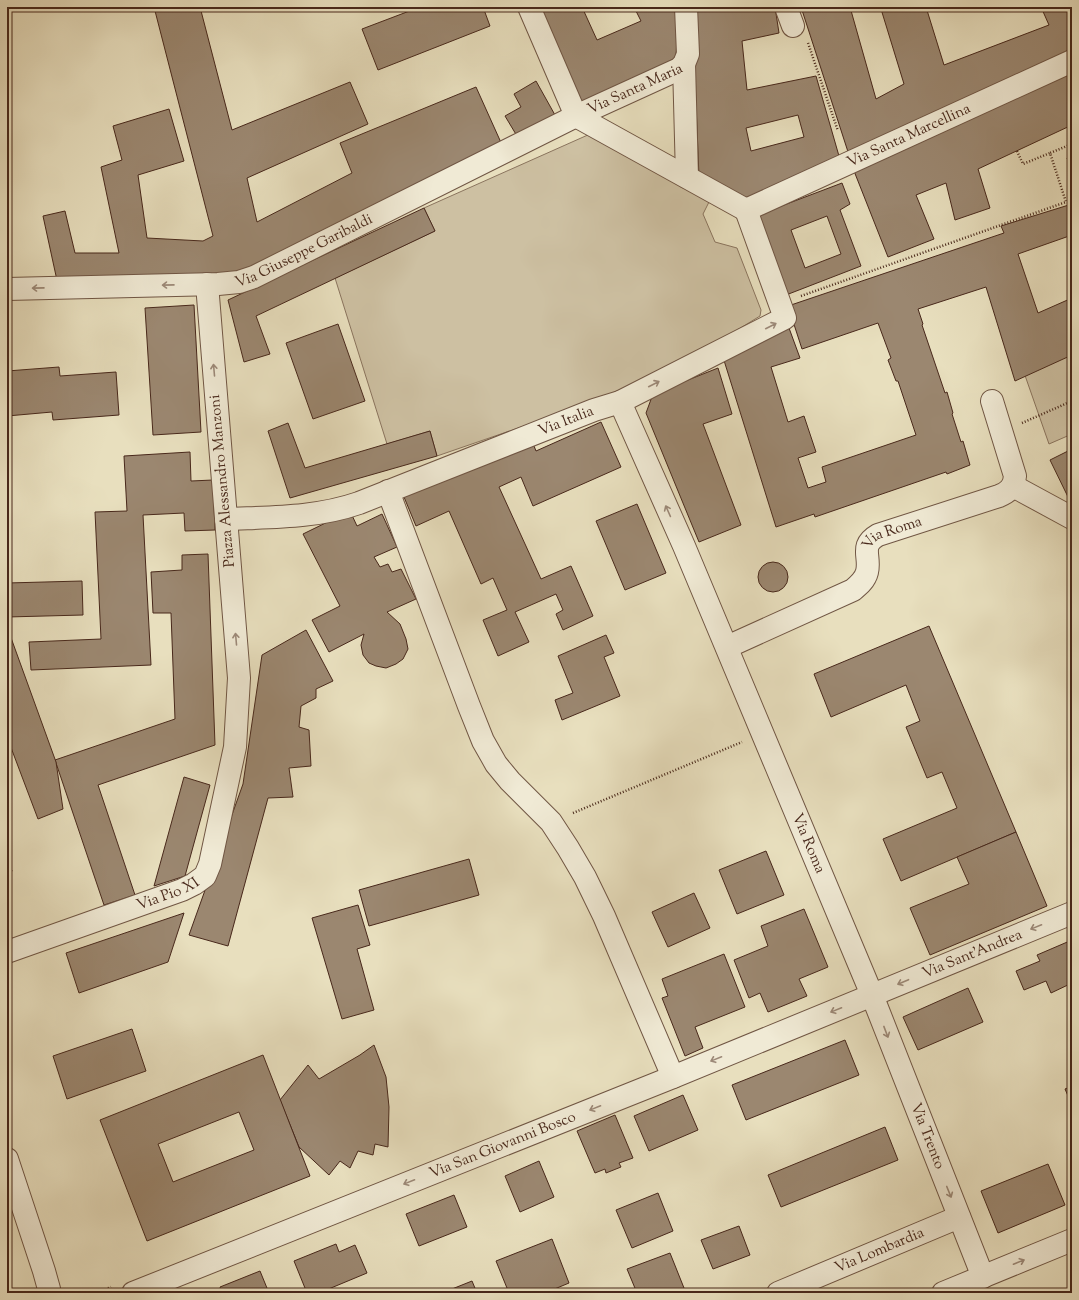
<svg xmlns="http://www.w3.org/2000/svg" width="1079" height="1300" viewBox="0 0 1079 1300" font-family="'Sorts Mill Goudy',serif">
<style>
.green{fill:#cdc0a2;stroke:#8a745e}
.building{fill:#9b8770;stroke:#48281b;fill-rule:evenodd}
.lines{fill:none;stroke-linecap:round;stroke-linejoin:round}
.minor-casing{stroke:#705644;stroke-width:24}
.path{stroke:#48281b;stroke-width:2.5;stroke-dasharray:1 2;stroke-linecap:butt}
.minor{stroke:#f0ead5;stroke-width:22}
.oneway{stroke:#9c8978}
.labels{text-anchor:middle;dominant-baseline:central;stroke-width:3;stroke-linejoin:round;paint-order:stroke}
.street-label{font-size:15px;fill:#48281b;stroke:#f0ead5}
</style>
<rect width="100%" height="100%" fill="#e8dfbe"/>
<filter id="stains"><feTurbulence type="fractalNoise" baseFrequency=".005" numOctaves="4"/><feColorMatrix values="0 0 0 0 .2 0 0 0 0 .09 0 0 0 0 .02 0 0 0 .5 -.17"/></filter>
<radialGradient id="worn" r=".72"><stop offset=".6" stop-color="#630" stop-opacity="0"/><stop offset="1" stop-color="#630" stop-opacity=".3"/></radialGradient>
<g class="green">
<polygon points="590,134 710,200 703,214 715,242 737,248 761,310 760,316 685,362 617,394 437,456 430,431 387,444 335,278 435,231 424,208"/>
<polygon points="1072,345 1072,434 1049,444 1021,364"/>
</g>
<g class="building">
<polygon points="154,7 200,7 232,130 350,82 368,124 247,178 257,222 352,173 340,143 476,87 503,147 260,270 58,285 43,216 65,211 75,253 119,253 101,167 122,160 113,126 169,109 184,161 138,175 147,238 203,241 213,236"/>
<polygon points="420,7 483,7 490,26 378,70 362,29"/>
<polygon points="533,7 582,7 597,40 641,21 634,7 678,7 676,60 578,104"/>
<path d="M692 7H775L779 33 742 41 747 90 816 76 841 163 746 202 699 177ZM798 115 804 137 751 151 746 128Z"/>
<polygon points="801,7 850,7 876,99 904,84 881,9 889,7 926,7 944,65 1049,25 1041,7 1065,7 1071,21 1072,20 1072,56 850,158"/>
<polygon points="1072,70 1072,125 978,169 990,208 955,220 946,183 916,195 934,239 888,257 854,171"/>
<polygon points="536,81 555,115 517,136 505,116 521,107 514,94"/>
<polygon points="1072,157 1072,173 1067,158"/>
<path d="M842 183 850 204 840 210 861 266 786 295 755 216ZM827 216 841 254 805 268 791 230Z"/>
<polygon points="1072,204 1072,235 1018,254 1038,313 1072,298 1072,355 1015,381 986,287 918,309 923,324 922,325 945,393 947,392 953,413 952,414 961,442 963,441 970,465 947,474 946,472 815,517 814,514 776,527 722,354 789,328 800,358 771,367 788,422 804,416 816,452 798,458 808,488 826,482 822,467 916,435 898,381 896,381 888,360 891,358 878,323 802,349 788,306 1004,233 1001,226"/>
<polygon points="424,208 435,231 256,316 270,354 244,362 228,300"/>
<polygon points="194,305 201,432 153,435 145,308"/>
<polygon points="338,324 365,401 313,419 286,343"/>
<polygon points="59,367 60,376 116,372 119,415 53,420 52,412 7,416 7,371"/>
<polygon points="718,368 732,414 703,424 741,525 699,542 646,413 653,394"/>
<polygon points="601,422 621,467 533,506 521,477 499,487 541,579 571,566 593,616 563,630 556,614 563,610 556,594 515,612 529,642 498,656 483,620 507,610 493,578 481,584 449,511 416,526 404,497 532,441 536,451"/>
<polygon points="288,423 305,468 430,431 437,456 290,498 268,431"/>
<polygon points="1072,449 1072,498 1069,499 1050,460"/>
<polygon points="190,452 191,481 213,480 215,530 185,531 184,513 143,515 151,665 31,670 29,642 101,639 95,512 127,511 124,456"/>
<polygon points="637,504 666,573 625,590 596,521"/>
<polygon points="350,511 357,526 382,514 397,547 374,557 380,567 388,564 392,572 401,569 416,599 387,612 400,624 406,639 408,649 403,659 396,664 386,668 376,666 369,663 363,655 361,645 364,634 329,652 312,620 340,606 303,534"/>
<polygon points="208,554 215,745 98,785 135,895 104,905 55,760 175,719 171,613 153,613 151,572 182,570 182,555"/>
<circle cx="773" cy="577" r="15"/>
<polygon points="82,581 83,615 7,617 7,583"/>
<polygon points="929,626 1016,832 901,881 883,839 957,808 942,772 927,778 906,727 920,721 906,685 831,717 814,674"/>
<polygon points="306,630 333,681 316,689 316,698 301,706 299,727 309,730 311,766 289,768 293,797 268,798 228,946 189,935 243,784 262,655"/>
<polygon points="10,635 56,762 63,809 38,819 7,737 7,636"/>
<polygon points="606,635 614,653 604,657 620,696 562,720 555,700 573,693 558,656"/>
<polygon points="184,777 210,785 185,876 154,886"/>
<polygon points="1016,832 1047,906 930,955 910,908 969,884 957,857"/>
<polygon points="766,851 784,895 737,914 719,870"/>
<polygon points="469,859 479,895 369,926 359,890"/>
<polygon points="7,868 12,870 7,889"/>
<polygon points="694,893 710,928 668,947 652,912"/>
<polygon points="358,905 370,945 357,949 374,1010 342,1019 312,918"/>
<polygon points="804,909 828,967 799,979 807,996 768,1012 760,993 749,998 734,960 768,946 761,926"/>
<polygon points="184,913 168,962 79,993 66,953"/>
<polygon points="1072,940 1072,983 1051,993 1046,981 1024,990 1016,971 1040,961 1037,955"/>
<polygon points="724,954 745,1007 695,1027 703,1048 685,1056 662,998 668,996 662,979"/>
<polygon points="968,988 983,1022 918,1050 903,1017"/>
<polygon points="132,1029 146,1071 67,1099 53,1056"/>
<polygon points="845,1040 859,1075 746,1120 732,1085"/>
<polygon points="374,1045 386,1077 389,1107 388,1147 375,1144 373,1155 358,1151 350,1168 340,1161 329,1175 299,1147 280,1100 308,1065 319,1079 360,1055"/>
<path d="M263 1055 310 1176 147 1241 100 1120ZM239 1112 254 1150 173 1182 158 1144Z"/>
<polygon points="1072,1086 1072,1105 1065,1089"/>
<polygon points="683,1095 698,1130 649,1151 634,1116"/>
<polygon points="615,1115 633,1158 619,1163 621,1167 606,1173 605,1169 595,1173 577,1131"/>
<polygon points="885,1127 898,1160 781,1207 768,1175"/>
<polygon points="539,1161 554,1197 520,1212 505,1176"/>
<polygon points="1048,1164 1065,1205 998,1233 981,1191"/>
<polygon points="658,1193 673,1231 632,1248 616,1210"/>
<polygon points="454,1195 467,1227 419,1246 406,1214"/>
<polygon points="739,1226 750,1255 713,1269 701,1240"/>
<polygon points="552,1239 569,1283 545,1293 509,1293 496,1261"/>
<polygon points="336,1244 339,1252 355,1245 367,1273 319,1293 307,1293 294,1261"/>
<polygon points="670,1253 686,1293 637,1293 627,1269"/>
<polygon points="260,1271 269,1293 222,1293 220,1287"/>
<polygon points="472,1281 477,1293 442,1293"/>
</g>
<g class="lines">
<g class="minor-casing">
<g id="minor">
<polyline points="529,7 576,116"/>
<polyline points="786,7 793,26"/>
<polyline points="684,64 687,177"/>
<polyline points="576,116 746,210"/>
<path id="s1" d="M746 210 1072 61"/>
<path id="s2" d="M7 289 218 284 239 282 254 277 576 116 679 69 684 64 688 54 686 7"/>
<path id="s3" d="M620 402 684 546 872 995 983 1277"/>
<polyline points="1013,486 1072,518"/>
<polyline points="388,491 469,706 483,741 496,764 510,781 551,822 568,848 585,877 604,916 673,1077"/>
<path id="s4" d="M226 519C271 517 316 518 359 503L594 410 620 402 785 318 746 210"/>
<path id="s5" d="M727 647 853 590C859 585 865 580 867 572 871 556 859 546 878 535L999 496C1009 492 1014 487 1015 476L992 401"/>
<path id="s6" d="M7 952 182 890 194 884 205 876 210 864 235 747 239 678 207 284"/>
<polyline points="7,1159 44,1271 49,1289 48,1293"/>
<path id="s7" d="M133 1293 673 1077 1072 913"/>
<path id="s8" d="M778 1293 959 1217"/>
<polyline points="943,1293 1072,1240"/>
</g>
</g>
<g class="path">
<polyline points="808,43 838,131"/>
<polyline points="1017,151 1023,164 1050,153"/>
<polyline points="801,296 1066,202 1050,153 1072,144"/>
<polyline points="1022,423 1072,401"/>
<polyline points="573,813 742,742"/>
<polyline points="97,1293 111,1287"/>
</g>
<use href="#minor" class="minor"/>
</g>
<defs><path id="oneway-shaft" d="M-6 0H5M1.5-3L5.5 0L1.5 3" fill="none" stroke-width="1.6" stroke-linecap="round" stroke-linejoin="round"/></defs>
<g class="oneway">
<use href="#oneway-shaft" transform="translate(168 285) rotate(179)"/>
<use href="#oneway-shaft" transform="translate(38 288) rotate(179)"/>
<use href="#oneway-shaft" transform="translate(771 326) rotate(-27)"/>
<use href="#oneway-shaft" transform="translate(214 370) rotate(-95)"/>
<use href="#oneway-shaft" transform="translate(654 384) rotate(-27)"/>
<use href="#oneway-shaft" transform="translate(668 511) rotate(-114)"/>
<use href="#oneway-shaft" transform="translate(236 639) rotate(-95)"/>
<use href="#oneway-shaft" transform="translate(1036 927) rotate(158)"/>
<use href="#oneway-shaft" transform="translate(903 982) rotate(157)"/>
<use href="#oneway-shaft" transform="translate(836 1010) rotate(158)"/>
<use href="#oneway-shaft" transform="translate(886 1032) rotate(69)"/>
<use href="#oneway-shaft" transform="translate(716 1059) rotate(158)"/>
<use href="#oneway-shaft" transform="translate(595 1108) rotate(158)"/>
<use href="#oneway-shaft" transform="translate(409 1182) rotate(158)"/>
<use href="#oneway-shaft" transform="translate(949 1192) rotate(68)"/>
<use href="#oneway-shaft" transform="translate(1019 1262) rotate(-22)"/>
</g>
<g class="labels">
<g class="street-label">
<text stroke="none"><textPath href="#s2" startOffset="673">Via Santa Maria</textPath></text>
<text stroke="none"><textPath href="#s1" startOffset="179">Via Santa Marcellina</textPath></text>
<text stroke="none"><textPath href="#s2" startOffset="304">Via Giuseppe Garibaldi</textPath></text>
<text stroke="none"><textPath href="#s4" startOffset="357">Via Italia</textPath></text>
<text transform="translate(223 481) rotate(-95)">Piazza Alessandro Manzoni</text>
<text stroke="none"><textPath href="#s5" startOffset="217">Via Roma</textPath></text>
<text stroke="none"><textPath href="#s3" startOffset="480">Via Roma</textPath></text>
<text stroke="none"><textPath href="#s6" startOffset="171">Via Pio XI</textPath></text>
<text stroke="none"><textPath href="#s7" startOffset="905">Via Sant'Andrea</textPath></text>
<text stroke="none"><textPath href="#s3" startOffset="796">Via Trento</textPath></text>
<text stroke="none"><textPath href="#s7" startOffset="398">Via San Giovanni Bosco</textPath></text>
<text stroke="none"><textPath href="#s8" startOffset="110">Via Lombardia</textPath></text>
</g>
</g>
<rect width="1079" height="1300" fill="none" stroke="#e8dfbe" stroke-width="24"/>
<rect x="8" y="8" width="1063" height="1284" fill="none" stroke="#48281b" stroke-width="2"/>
<rect x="12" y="12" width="1055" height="1276" fill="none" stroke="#48281b"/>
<rect width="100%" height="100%" filter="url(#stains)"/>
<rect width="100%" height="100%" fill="url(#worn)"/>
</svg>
